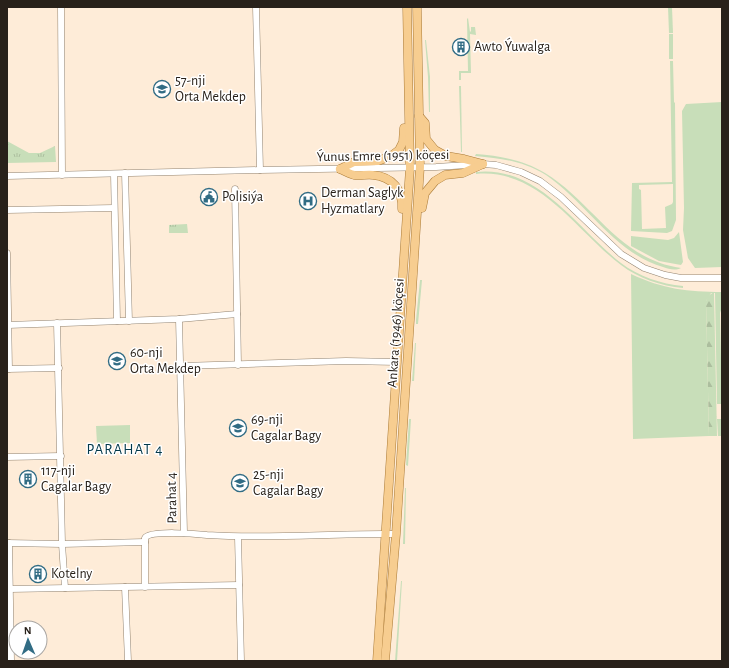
<svg xmlns="http://www.w3.org/2000/svg" width="729" height="668" viewBox="0 0 729 668" font-family="'Alegreya Sans',sans-serif">
<style>
.grass{fill:#c8deb9;fill-rule:evenodd}
.forest{fill:url(#forest-firs)}
.park{fill:url(#park-tufts)}
.lines{fill:none;stroke-linecap:round;stroke-linejoin:round}
.minor-casing{stroke:#938471;stroke-width:7}
.major-casing{stroke:#ab7b37;stroke-width:9}
.minor{stroke:#fff;stroke-width:6}
.major{stroke:#f7cd90;stroke-width:8}
.labels{text-anchor:middle;dominant-baseline:central;stroke-width:3;stroke-linejoin:round;paint-order:stroke}
.poi-label{font-size:14px;fill:#28211a;stroke:#fff;text-anchor:start}
.street-label{font-size:14px;fill:#28211a;stroke:#fff}
.neighbourhood-label{font-size:15px;letter-spacing:1px;fill:#03394b;stroke:#fff}
</style>
<defs>
<pattern id="forest-firs" width="22" height="20" patternUnits="userSpaceOnUse"><rect width="22" height="20" fill="#c8deb9"/><path d="M5 1l3.5 6h-7zM16 11l3.5 6h-7z" fill="#acbe9e"/></pattern>
<pattern id="park-tufts" width="24" height="20" patternUnits="userSpaceOnUse"><rect width="24" height="20" fill="#c8deb9"/><path d="M3 7l-1-3M5 7V3M7 7l1-3M15 17l-1-3M17 17v-4M19 17l1-3" fill="none" stroke="#acbe9e"/></pattern>
</defs>
<rect width="100%" height="100%" fill="#feecd8"/>
<g class="grass">
<polygon points="668,7 672,7 673,33 669,33"/>
<polygon points="468,18 470,32 471,31 471,27 475,27 476,35 470,34 471,73 461,73 461,80 459,80 459,71 468,71 467,19"/>
<rect x="669" y="34" width="4" height="25"/>
<polygon points="425,40 426,40 430,77 430,112 429,112 428,77"/>
<path d="M670 61H673L674 102 675 103 676 220 672 231 667 233 631 231 632 183 672 182ZM673 184V202L672 204 665 207 666 228 642 229 641 190 639 189V185Z"/>
<polygon points="459,86 461,86 462,152 461,152"/>
<polygon points="722,102 722,267 695,268 688,258 683,230 684,208 682,111 686,104"/>
<path d="M476 154C501 156 524 160 545 173 594 203 618 259 681 268 675 271 669 269 663 267 613 252 587 203 546 175 521 160 503 159 475 156Z"/>
<path d="M476 172C539 165 577 229 621 263 638 276 661 284 683 286V288C661 286 638 278 621 265 576 231 540 168 476 174Z"/>
<polygon points="679,232 683,262 681,265 659,261 631,246 631,236 668,240 674,238"/>
<path d="M631 274C663 289 688 292 722 292V307L720 313 722 404H717L715 293H711L706 301 709 436 633 439Z"/>
<polygon points="420,280 422,280 418,324 416,324 416,320"/>
<polygon points="415,343 416,343 414,381 412,381"/>
<polygon points="409,419 411,419 408,466 406,465"/>
<polygon points="717,419 722,419 722,436 718,436"/>
<polygon points="130,425 130,443 97,444 96,426"/>
<polygon points="405,488 406,488 405,544 403,544"/>
<polygon points="401,581 402,581 397,661 395,661"/>
</g>
<polygon class="forest" points="714,292 717,436 709,436 706,301 708,296"/>
<g class="park">
<polygon points="7,141 29,153 40,153 55,146 56,162 7,163"/>
<polygon points="187,224 188,233 169,233 169,225"/>
</g>
<g class="lines">
<g class="minor-casing">
<g id="minor">
<polyline points="61,7 62,175"/>
<polyline points="256,7 260,170"/>
<polyline points="125,173 129,321"/>
<polyline points="114,174 117,321"/>
<polyline points="7,176 260,170 436,167 483,164 496,165 521,172 540,181 561,197 621,254 644,268 665,275 681,278 722,278"/>
<polyline points="235,189 238,365"/>
<polyline points="7,210 114,208"/>
<polyline points="7,253 9,369"/>
<polyline points="179,319 184,533"/>
<polyline points="57,323 62,544 65,588"/>
<polyline points="8,325 179,319 237,314"/>
<polyline points="181,366 346,361 397,362"/>
<polyline points="7,369 59,368"/>
<polyline points="7,457 61,456"/>
<polyline points="238,537 241,661"/>
<polyline points="7,543 62,544 145,542"/>
<polyline points="9,543 11,661"/>
<polyline points="125,587 128,661"/>
<path d="M145 587V538C150 530 197 534 207 535 270 539 333 533 396 534"/>
<polyline points="10,589 239,585"/>
</g>
</g>
<g class="major-casing">
<g id="major">
<polyline points="419,116 425,123 426,139 435,150 446,156 464,159 483,164"/>
<path d="M340 169C344 171 350 174 354 175 361 176 367 174 373 175 393 177 403 190 402 209"/>
<polyline points="340,169 354,162 378,161 391,156 399,150 403,142 404,128"/>
<polyline points="422,208 425,193 435,181 445,175 463,173 483,164"/>
<polyline points="377,661 410,168 407,7"/>
<polyline points="385,661 396,534 420,167 417,7"/>
</g>
</g>
<use href="#minor" class="minor"/>
<use href="#major" class="major"/>
</g>
<defs>
<g id="building-ring" transform="scale(0.9)"><circle r="9.5" fill="#fff" stroke="#316c84" stroke-width="1.5"/><path d="M-4-6H4V6H1V3H-1V6H-4ZM-2.5-4.3h1.7v1.8h-1.7ZM.8-4.3h1.7v1.8H.8ZM-2.5-1h1.7V.8h-1.7ZM.8-1h1.7V.8H.8Z" fill="#316c84"/></g>
<g id="school-ring" transform="scale(0.9)"><circle r="9.5" fill="#fff" stroke="#316c84" stroke-width="1.5"/><path d="M0-5L7-2L0 1L-7-2ZM-4 1L0 2.5L4 1V4Q0 6-4 4Z" fill="#316c84"/></g>
<g id="civic-ring" transform="scale(0.9)"><circle r="9.5" fill="#fff" stroke="#316c84" stroke-width="1.5"/><path d="M-.6-6.5H3V-4.5H.6V-3L4-1V1h2V6H-6V1h2V-1L-.6-3ZM-1.2 2.5V6h2.4V2.5Z" fill="#316c84"/></g>
<g id="hospital-ring" transform="scale(0.9)"><circle r="9.5" fill="#fff" stroke="#316c84" stroke-width="1.5"/><path d="M-5-5h3v3.5h4V-5h3V5h-3V1.5h-4V5h-3Z" fill="#316c84"/></g>
</defs>
<g fill-rule="evenodd">
<use href="#building-ring" x="461" y="47"/>
<use href="#school-ring" x="162" y="89"/>
<use href="#civic-ring" x="209" y="197"/>
<use href="#hospital-ring" x="308" y="201"/>
<use href="#school-ring" x="117" y="361"/>
<use href="#school-ring" x="238" y="428"/>
<use href="#building-ring" x="28" y="479"/>
<use href="#school-ring" x="240" y="483"/>
<use href="#building-ring" x="38" y="574"/>
</g>
<g class="labels">
<g class="poi-label">
<text x="474" y="47">Awto Ýuwalga</text>
<text x="175" y="81">57-nji<tspan x="175" dy="16">Orta Mekdep</tspan></text>
<text x="321" y="193">Derman Saglyk<tspan x="321" dy="16">Hyzmatlary</tspan></text>
<text x="222" y="197">Polisiýa</text>
<text x="130" y="353">60-nji<tspan x="130" dy="16">Orta Mekdep</tspan></text>
<text x="251" y="420">69-nji<tspan x="251" dy="16">Cagalar Bagy</tspan></text>
<text x="41" y="471">117-nji<tspan x="41" dy="16">Cagalar Bagy</tspan></text>
<text x="253" y="475">25-nji<tspan x="253" dy="16">Cagalar Bagy</tspan></text>
<text x="51" y="574">Kotelny</text>
</g>
<g class="street-label">
<text transform="translate(383 156) rotate(-1)">Ýunus Emre (1951) köçesi</text>
<text transform="translate(396 333) rotate(-86)">Ankara (1946) köçesi</text>
<text transform="translate(172 498) rotate(-91)">Parahat 4</text>
</g>
<g class="neighbourhood-label">
<text x="125" y="449">PARAHAT 4</text>
</g>
</g>
<rect width="729" height="668" fill="none" stroke="#28211a" stroke-width="16"/>
<g transform="translate(28 640) rotate(358)"><circle r="19" fill="#ffffff" stroke="#a9a6a3"/>
<path d="M0-3L7 15L0 10L-7 15Z" fill="#316c84"/>
<text y="-6" font-size="11" font-weight="bold" text-anchor="middle" fill="#28211a">N</text>
</g>
</svg>
